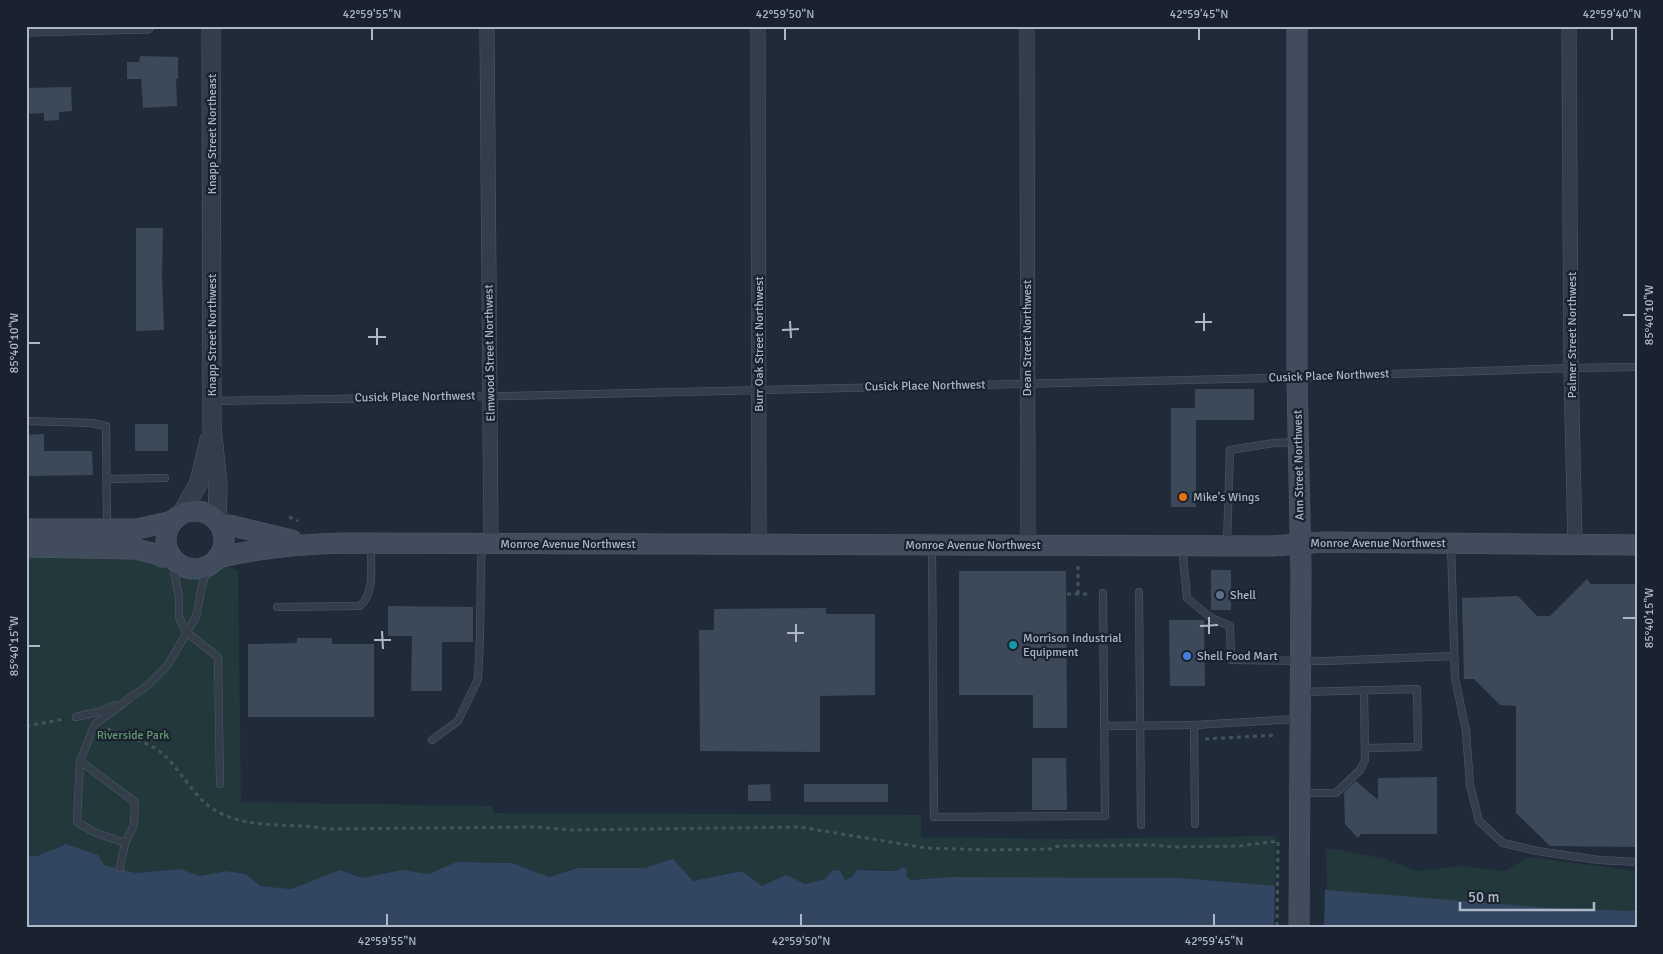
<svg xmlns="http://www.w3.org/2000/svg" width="1663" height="954" viewBox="0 0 1663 954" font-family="Signika,sans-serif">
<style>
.green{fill:#22383b}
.water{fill:#324662}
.pier{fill:#202b3a}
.building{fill:#3c4959}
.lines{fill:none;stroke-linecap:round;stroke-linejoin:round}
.service-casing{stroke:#515a67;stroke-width:8}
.minor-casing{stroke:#515a67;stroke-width:15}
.tertiary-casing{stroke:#515a67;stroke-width:19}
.secondary-casing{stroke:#515a67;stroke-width:21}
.path{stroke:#405558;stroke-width:3;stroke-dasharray:4 4;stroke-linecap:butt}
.service{stroke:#343d4a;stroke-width:7}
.minor{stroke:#343d4a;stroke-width:14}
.tertiary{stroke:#343d4a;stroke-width:18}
.secondary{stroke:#414c5d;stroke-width:20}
.ticks{fill:none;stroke:#aeb7c6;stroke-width:2}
.food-dot{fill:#e8710a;stroke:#19222e;stroke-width:2}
.service-dot{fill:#5c6f8a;stroke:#19222e;stroke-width:2}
.culture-dot{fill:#0f9aa8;stroke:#19222e;stroke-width:2}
.shop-dot{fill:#3f7fe0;stroke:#19222e;stroke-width:2}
.labels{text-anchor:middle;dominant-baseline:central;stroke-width:4.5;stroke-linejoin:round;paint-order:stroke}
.street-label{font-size:12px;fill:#aeb7c6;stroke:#19222e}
.poi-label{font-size:12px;fill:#aeb7c6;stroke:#19222e;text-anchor:start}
.park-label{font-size:12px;fill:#659870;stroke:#19222e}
.neatline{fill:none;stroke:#aeb7c6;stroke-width:2}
.ticks-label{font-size:12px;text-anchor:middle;fill:#aeb7c6}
</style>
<rect width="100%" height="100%" fill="#202b3a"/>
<g class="green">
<path d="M26 555H131L155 562 161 567 190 575H200L221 568 229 563 230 567 238 571 241 802 493 806V813L921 815V837L1067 839 1276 836 1275 886 1180 878 951 877 909 880C901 866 872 870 857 870L852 877 845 880 825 879 805 884 786 875 762 886 742 871 693 881 673 860 644 868H578L549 877 512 863 456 862 429 874 402 870 362 878 340 870 291 889 261 886 246 874 226 871 200 876 180 869 136 873 104 865 66 844 37 856 26 855Z"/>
<polygon points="1326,849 1342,850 1384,859 1417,871 1461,866 1505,871 1528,857 1637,871 1637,911 1552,908 1327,890"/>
</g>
<polygon class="water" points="66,844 98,855 104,865 136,873 180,869 200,876 226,871 246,874 261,886 291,889 340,870 362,878 402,870 429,874 456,862 512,863 549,877 578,868 644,868 673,859 693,881 742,871 762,886 786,875 805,884 825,879 833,870 840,871 845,880 852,877 857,870 897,871 903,867 907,869 906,875 910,880 951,877 1180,878 1552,908 1637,911 1637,928 26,928 26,855 37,856"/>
<polygon class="pier" points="1275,883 1325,888 1324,928 1274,928"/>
<g class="building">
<polygon points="140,56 178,57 178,79 176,79 177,106 143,108 141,79 127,79 127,62 139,62"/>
<polygon points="71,87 72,111 59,112 59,120 44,121 44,113 26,114 26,88"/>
<polygon points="136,228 163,228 162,274 164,330 136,331"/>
<polygon points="1195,389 1254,389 1254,420 1196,420 1196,507 1171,507 1171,408 1195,408"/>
<rect x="135" y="424" width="33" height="27"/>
<polygon points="44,434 44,451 92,451 93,475 26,476 26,435"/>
<rect x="1211" y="570" width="20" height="40"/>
<polygon points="959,571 1066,571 1067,728 1033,728 1033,695 959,695"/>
<polygon points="1587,579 1591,584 1637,584 1637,847 1550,846 1516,813 1516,706 1500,705 1474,679 1464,679 1462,598 1518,596 1537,616 1550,616"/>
<polygon points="388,606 473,607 473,642 442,642 442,691 411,691 412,636 388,636"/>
<polygon points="826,608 826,614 875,614 875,695 820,696 820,752 700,751 699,630 714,630 714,609"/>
<polygon points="1169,620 1204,620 1205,686 1170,686"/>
<polygon points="297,638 332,638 332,644 374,644 374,717 248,717 248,644 297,643"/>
<polygon points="1032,758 1066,758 1067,810 1032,810"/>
<polygon points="1437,777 1437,834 1361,834 1358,838 1345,824 1344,792 1356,781 1378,800 1378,778"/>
<polygon points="770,784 771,801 748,801 748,785"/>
<rect x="804" y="784" width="84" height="18"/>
</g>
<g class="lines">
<g class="service-casing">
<g id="service">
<polyline points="213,401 506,396 1274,378 1571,368 1637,367"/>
<polyline points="26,421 91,423 106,426 107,529"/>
<polyline points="106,479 165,478"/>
<polyline points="1227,543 1230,450 1274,443 1298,442"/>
<polyline points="1451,544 1455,678 1466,731 1470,785 1479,821 1503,843 1537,851 1599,860 1637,862"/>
<polyline points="1182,546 1187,598 1211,618 1230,626 1231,660 1325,661 1454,656"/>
<polyline points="932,547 934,817 1105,816 1103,593"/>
<polyline points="175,561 174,570 179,598 179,617 186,632 218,657 220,784"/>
<polyline points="1139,592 1141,825"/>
<path d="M277 607 360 606C376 591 370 565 371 546"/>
<polyline points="1301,692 1417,689 1418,747 1365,748"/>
<polyline points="125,701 147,686 167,666 196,617 202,586 208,566"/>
<polyline points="76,717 102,711 115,705"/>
<polyline points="1194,725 1195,824"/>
<polyline points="1105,726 1194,725 1298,719"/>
<polyline points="432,740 458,721 478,679 480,637 481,564 482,544"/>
<polyline points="80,761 135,802 134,825 125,843 94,832 77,822 80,761 95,724 128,700"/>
<polyline points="1301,793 1336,793 1360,770 1365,760 1364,690"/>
<polyline points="120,868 125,843"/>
</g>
</g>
<g class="minor-casing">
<g id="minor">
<polyline points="487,26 491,544"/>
<polyline points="758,26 759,544"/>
<polyline points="1027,26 1028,545"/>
<polyline points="1569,26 1571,368 1575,544"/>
<polyline points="26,29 147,26"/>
</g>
</g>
<g class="tertiary-casing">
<g id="tertiary">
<polyline points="211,26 212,427 218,485 217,521"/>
<polyline points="181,515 199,482 209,440"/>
</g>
</g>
<g class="secondary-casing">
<g id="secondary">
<polyline points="1297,26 1297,378 1301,572 1299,928"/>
<circle cx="195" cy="540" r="29"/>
<polyline points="221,526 229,525 292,540"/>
<polyline points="26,529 137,529 173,521"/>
<polyline points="26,547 136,549 156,554 163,557 172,557"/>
<path d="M217 558C259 548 300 544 343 543L1272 546 1325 542 1637 545"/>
</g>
</g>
<g class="path">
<polyline points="289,517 298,521"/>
<polyline points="1078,566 1078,594"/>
<polyline points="1067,594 1091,594"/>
<polyline points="26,726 65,719"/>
<path d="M107 729C127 737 153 742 168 759 185 777 196 800 218 812 252 830 290 822 327 829L537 827 571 830 800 827 926 848 991 850 1051 849 1058 846 1152 845 1175 847 1240 846 1278 841 1277 928"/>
<polyline points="1205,739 1277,735"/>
</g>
<use href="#service" class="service"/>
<use href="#minor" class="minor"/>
<use href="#tertiary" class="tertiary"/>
<use href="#secondary" class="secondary"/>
</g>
<path class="ticks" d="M372 28V40M785 28V40M1199 28V40M1612 28V40M1204 313V331M1623 315H1636M790 321 791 338M1195 322H1212M377 328V345M782 330 799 329M368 337H386M28 343H40M1209 617V634M1623 618H1636M796 624V642M1200 626 1218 625M382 631 383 649M787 633H804M374 640H391M28 646H40M387 914V926M801 914V926M1214 914V926"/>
<circle class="food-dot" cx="1183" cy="497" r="5"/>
<circle class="service-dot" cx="1220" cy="595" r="5"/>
<circle class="culture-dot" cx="1013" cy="645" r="5"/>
<circle class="shop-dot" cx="1187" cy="656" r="5"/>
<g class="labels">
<g class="street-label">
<text transform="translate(212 134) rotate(-90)">Knapp Street Northeast</text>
<text transform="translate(212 335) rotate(-90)">Knapp Street Northwest</text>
<text transform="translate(1572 335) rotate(-90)">Palmer Street Northwest</text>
<text transform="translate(1027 338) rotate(-90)">Dean Street Northwest</text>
<text transform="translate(759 344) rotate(-90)">Burr Oak Street Northwest</text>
<text transform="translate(490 353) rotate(-91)">Elmwood Street Northwest</text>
<text transform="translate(1329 376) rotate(-2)">Cusick Place Northwest</text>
<text transform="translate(925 386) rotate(-1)">Cusick Place Northwest</text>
<text transform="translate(415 397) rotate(-1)">Cusick Place Northwest</text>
<text transform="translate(1299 465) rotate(-91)">Ann Street Northwest</text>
<text x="1378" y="543">Monroe Avenue Northwest</text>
<text x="568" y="544">Monroe Avenue Northwest</text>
<text x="973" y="545">Monroe Avenue Northwest</text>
</g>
<g class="poi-label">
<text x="1193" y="497">Mike's Wings</text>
<text x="1230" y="595">Shell</text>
<text x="1023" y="638">Morrison Industrial<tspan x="1023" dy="14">Equipment</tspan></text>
<text x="1197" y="656">Shell Food Mart</text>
</g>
<g class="park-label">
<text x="133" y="735">Riverside Park</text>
</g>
</g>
<rect width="1663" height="954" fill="none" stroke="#19222e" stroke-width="55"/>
<path d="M1460 902v8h134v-8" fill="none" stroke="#aeb7c6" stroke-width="2.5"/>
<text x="1468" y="902" font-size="15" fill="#aeb7c6" stroke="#19222e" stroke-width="4" paint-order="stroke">50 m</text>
<rect x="28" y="28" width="1608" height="898" class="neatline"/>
<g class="ticks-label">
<text x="372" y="18">42°59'55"N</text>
<text x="785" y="18">42°59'50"N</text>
<text x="1199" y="18">42°59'45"N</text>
<text x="1612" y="18">42°59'40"N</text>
<text transform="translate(1649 315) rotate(-90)" y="4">85°40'10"W</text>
<text transform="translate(14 343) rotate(-90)" y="4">85°40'10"W</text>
<text transform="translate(1649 618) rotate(-90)" y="4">85°40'15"W</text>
<text transform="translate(14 646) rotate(-90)" y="4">85°40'15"W</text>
<text x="387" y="945">42°59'55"N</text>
<text x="801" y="945">42°59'50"N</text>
<text x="1214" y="945">42°59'45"N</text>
</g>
</svg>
